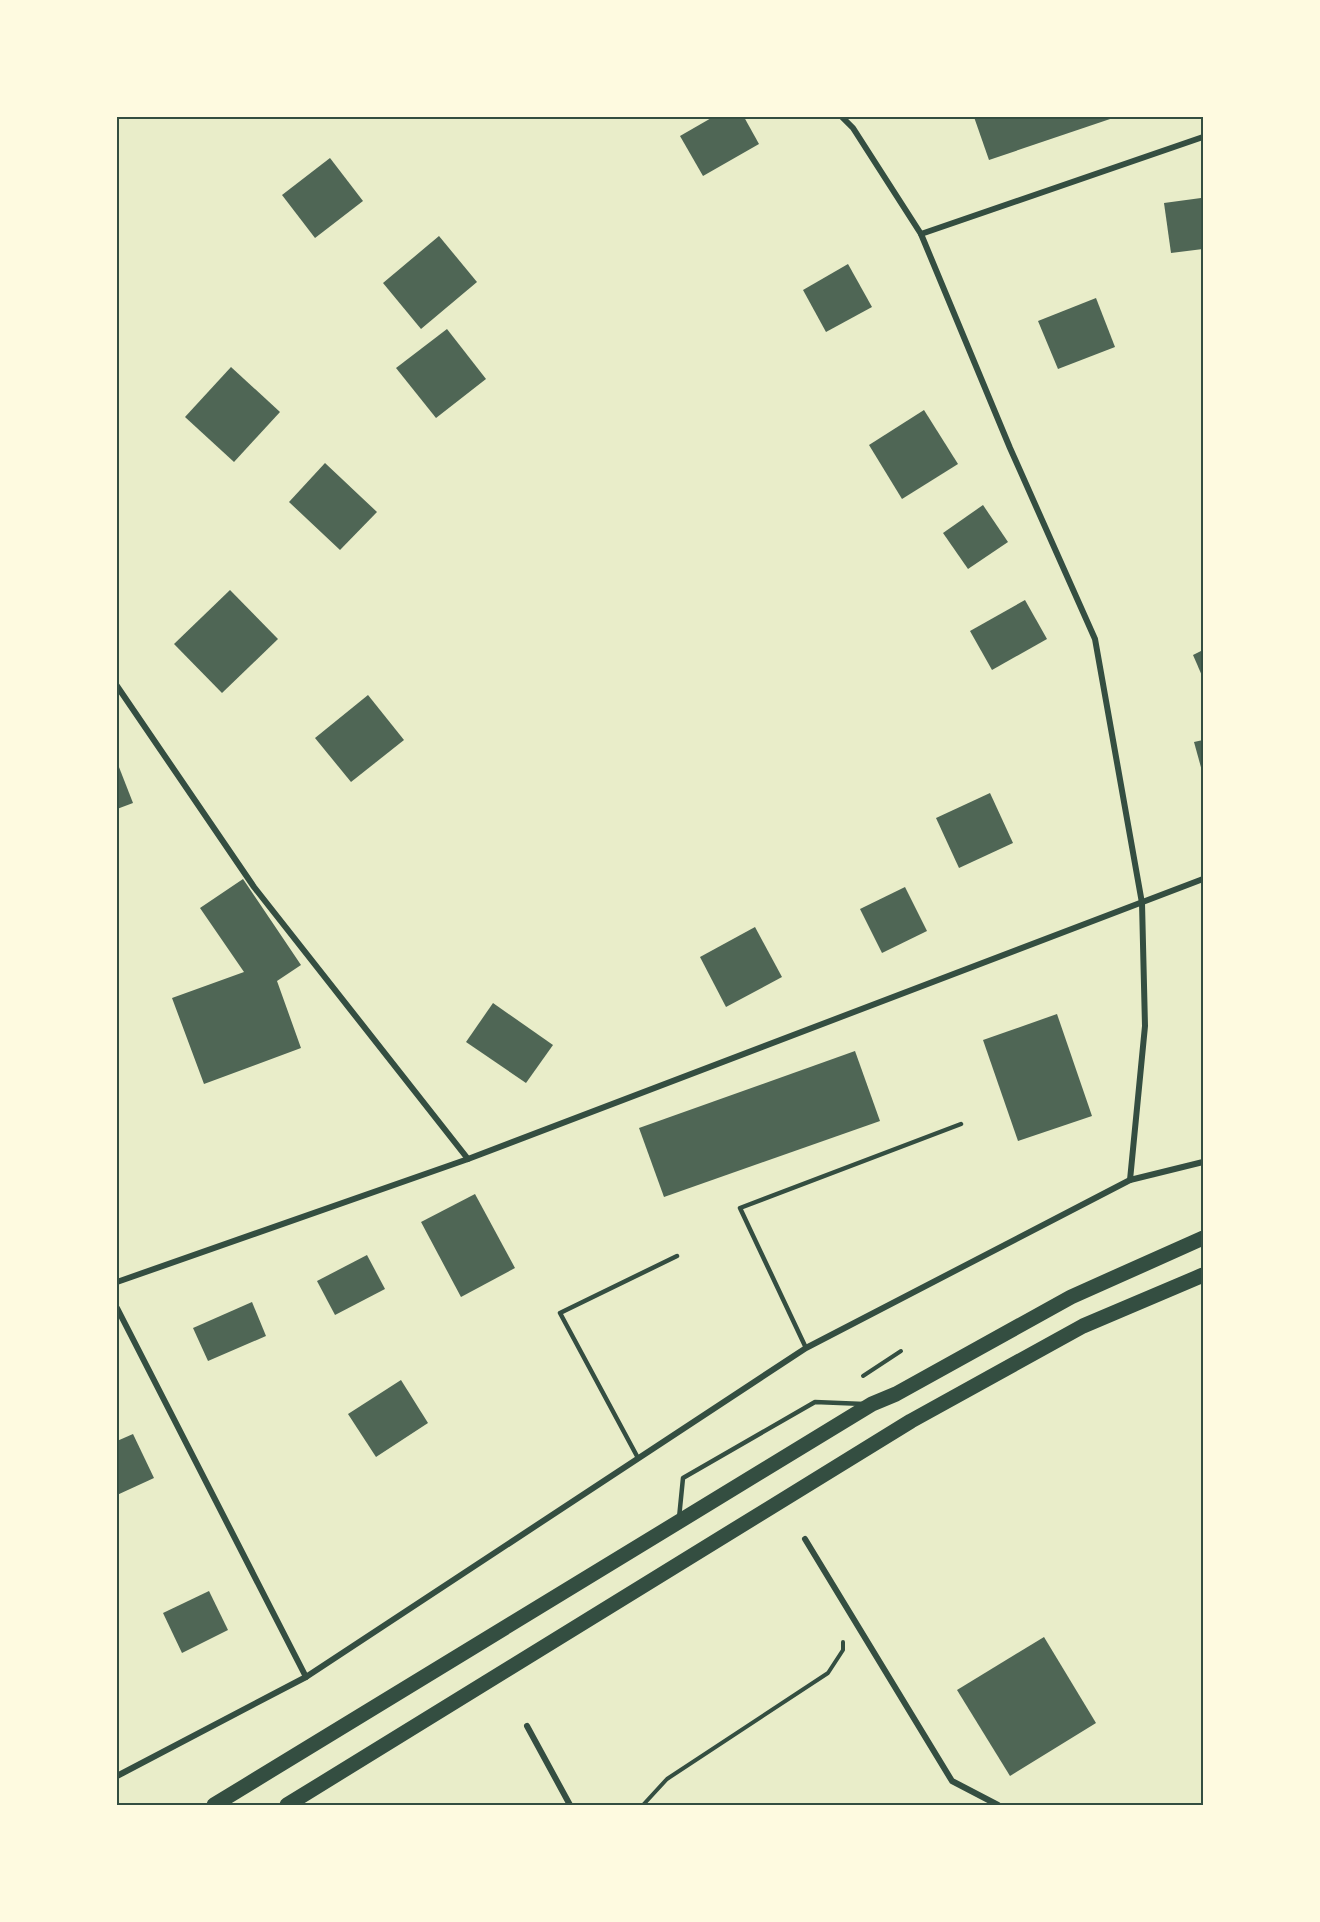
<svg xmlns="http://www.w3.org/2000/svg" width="1320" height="1922" viewBox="0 0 1320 1922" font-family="'Noto Sans',sans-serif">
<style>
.building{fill:#4f6655}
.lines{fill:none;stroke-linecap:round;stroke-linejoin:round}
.path{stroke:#344e41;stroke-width:4}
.service{stroke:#344e41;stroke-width:4.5}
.minor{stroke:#344e41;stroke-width:6}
.primary{stroke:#344e41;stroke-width:15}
.neatline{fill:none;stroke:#344e41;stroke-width:2}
</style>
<rect width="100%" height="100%" fill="#e9edc9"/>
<g class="building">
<polygon points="713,117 744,117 759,144 703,176 680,136"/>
<polygon points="974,117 1116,117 989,160"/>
<polygon points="330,158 363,201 315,238 282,195"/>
<polygon points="1201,198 1203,214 1203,249 1171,253 1164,203"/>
<polygon points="439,236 477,282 421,329 383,283"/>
<polygon points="848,264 872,307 826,332 803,290"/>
<polygon points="1096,298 1115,347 1058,369 1038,321"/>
<polygon points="447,329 486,379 436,418 396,368"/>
<polygon points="231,367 280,412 234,462 185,417"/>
<polygon points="924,410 958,464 902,499 869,445"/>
<polygon points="325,463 377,512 340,550 289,502"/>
<polygon points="983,505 1008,542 968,569 943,533"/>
<polygon points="230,590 278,639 222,693 174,644"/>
<polygon points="1025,600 1047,639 992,670 970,631"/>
<polygon points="1203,650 1203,678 1193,655"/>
<polygon points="368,695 404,740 351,782 315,738"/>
<polygon points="1203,740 1203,770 1202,771 1194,742"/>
<polygon points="117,762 133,803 117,809"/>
<polygon points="990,793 1013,843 959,868 936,818"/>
<polygon points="243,879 301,965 277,981 301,1048 204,1084 172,998 244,972 200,908"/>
<polygon points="905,887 927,931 882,953 860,909"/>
<polygon points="755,927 782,977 726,1007 700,957"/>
<polygon points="493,1003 553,1045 526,1083 466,1042"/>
<polygon points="1057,1014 1092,1116 1018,1141 983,1040"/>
<polygon points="855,1051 880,1121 664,1197 639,1128"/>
<polygon points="475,1194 515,1268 461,1297 421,1222"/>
<polygon points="367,1255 385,1289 335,1315 317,1281"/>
<polygon points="252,1302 266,1336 208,1361 193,1328"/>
<polygon points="401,1380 428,1423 376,1457 348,1414"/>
<polygon points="133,1434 154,1478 117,1495 117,1441"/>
<polygon points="209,1591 228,1630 182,1653 163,1613"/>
<polygon points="1044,1637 1096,1723 1010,1776 957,1690"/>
</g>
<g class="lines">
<g class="path">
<polyline points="863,1376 901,1351"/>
<polyline points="643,1805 667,1779 828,1673 843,1650 843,1642"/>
</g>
<g class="service">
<polyline points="806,1348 740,1208 961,1124"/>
<polyline points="638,1458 560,1313 677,1256"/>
<polyline points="679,1518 683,1478 815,1402 864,1404"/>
</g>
<g class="minor">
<polyline points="842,117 853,128 921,234 1010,448 1095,639 1142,903 1145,1026 1130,1180"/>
<polyline points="921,234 1203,137"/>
<polyline points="117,686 254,887 468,1159"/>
<polyline points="117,1282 468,1159 1203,879"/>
<polyline points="117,1308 306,1677"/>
<polyline points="805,1539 952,1781 998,1805"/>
<polyline points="527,1726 570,1805"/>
<polyline points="117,1776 306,1677 806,1348 1130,1180 1203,1162"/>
</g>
<g class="primary">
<polyline points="214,1805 872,1404 896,1394 1071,1297 1203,1238"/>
<polyline points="287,1805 911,1421 1083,1326 1203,1275"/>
</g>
</g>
<rect width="1320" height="1922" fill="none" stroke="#fefae0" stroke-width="237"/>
<rect x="118" y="118" width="1084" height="1686" class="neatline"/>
</svg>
